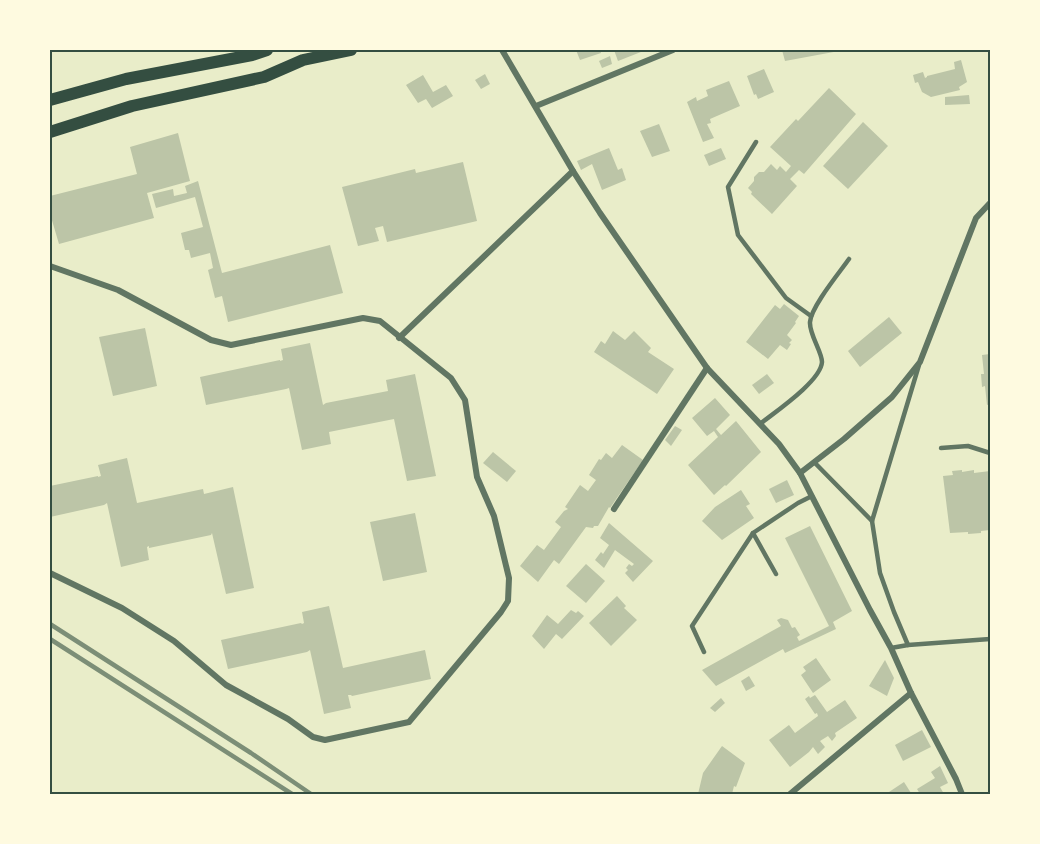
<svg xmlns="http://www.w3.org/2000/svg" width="1040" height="844" viewBox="0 0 1040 844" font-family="'Asap Condensed',sans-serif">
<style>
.building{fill:#bcc5a7}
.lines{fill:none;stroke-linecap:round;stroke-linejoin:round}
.service{stroke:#617663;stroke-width:4.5}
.minor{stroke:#617663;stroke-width:6}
.secondary{stroke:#344e41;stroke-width:12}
.rail{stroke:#7c8e77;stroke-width:4.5}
.neatline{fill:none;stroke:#344e41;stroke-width:2}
</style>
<rect width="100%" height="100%" fill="#e9edc9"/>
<g class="building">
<polygon points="576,50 600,50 601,53 580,60"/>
<polygon points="614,50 646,50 618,61"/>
<polygon points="782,50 839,50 839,51 785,61"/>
<polygon points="610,56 612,64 602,68 599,61"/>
<polygon points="961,60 967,82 959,87 960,90 931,97 922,92 918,82 915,83 913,75 923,72 925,78 927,77 927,76 955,69 954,62"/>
<polygon points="764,69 774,92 758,99 756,94 754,95 747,76"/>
<polygon points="485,74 490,84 481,89 475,80"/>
<polygon points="423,75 433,92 446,85 453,96 432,108 426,99 418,103 406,85"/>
<polygon points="729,81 740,106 710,119 711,123 707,124 714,138 703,142 687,102 696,97 697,101 708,96 706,90"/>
<polygon points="829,88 856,114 804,174 799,170 790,179 797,186 772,214 751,194 752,192 748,188 754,181 754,177 759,172 764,172 771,164 777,170 780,166 786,172 791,166 770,147 796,119 798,121"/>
<polygon points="969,95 970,104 945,105 945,97"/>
<polygon points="863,122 888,146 848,189 823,166"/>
<polygon points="659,124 670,151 652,157 640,131"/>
<polygon points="178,133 190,181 147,193 154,218 59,244 51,217 50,218 50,196 137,174 130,147"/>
<polygon points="609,148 618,170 622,168 626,180 602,190 592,164 581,170 577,161"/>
<polygon points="721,148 726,159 709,166 704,155"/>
<polygon points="463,162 477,221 387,242 383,226 375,228 379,241 358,246 342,187 415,169 416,173"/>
<polygon points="198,181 222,273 330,245 343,293 228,322 222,296 215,298 208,270 213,268 210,253 191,258 189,250 185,250 181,233 203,227 195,197 156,208 152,194 173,189 174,196 187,193 185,186"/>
<polygon points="784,304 799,316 795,322 796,323 787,335 792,340 789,343 791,344 787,350 780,345 768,359 746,342 775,305 780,309"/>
<polygon points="889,317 902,333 860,367 848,351"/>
<polygon points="145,328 157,386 113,396 99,337"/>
<polygon points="613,331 625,340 634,331 651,348 648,352 674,369 657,394 594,352 601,341 605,344"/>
<polygon points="310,343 323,405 326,403 388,391 386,380 415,374 436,476 407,481 394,419 329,432 331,444 302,450 289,388 286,389 206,405 200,377 280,360 280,361 283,360 281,349"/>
<polygon points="990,354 990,404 987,405 985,386 982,387 981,374 984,374 982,355"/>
<polygon points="767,374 774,383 759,394 752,385"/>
<polygon points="715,398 730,415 716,429 721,435 736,421 761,452 726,486 725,485 714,495 688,465 718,437 714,431 707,436 692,418"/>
<polygon points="675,426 682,430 671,446 665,440"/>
<polygon points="622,445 643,460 610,508 609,507 598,526 594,526 593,528 586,527 559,564 554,560 538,582 520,566 537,545 544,550 561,527 555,522 564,511 568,509 565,507 580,485 588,491 596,480 589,475 599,459 601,460 606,453 612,458"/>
<polygon points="493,452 516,471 507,482 483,463"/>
<polygon points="127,458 137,503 203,489 204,494 233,487 254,588 226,594 212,533 211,535 149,548 149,546 147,547 149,560 121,567 107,503 104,505 50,517 50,486 98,476 98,477 101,476 98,465"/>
<polygon points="962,470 962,472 974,470 974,473 990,471 990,530 981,531 981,533 968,534 968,532 950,533 943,476 953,475 952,471"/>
<polygon points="787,480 794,495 776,503 769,489"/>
<polygon points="741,490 750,504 746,506 754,518 722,540 702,521 715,507"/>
<polygon points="415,513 427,572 383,581 370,522"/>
<polygon points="609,523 653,561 633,582 625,573 628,570 626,568 629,564 632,566 634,564 615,550 604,568 595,560 601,552 603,554 609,545 600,538"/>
<polygon points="810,526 852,611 833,622 836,629 785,653 783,649 716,686 702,670 781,626 777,620 781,618 788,620 792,628 795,627 800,635 797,637 799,641 829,626 785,538"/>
<polygon points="586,564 605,581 586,603 566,586"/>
<polygon points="617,596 626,606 624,608 637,620 611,646 589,623"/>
<polygon points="329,606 343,668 425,650 431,679 352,696 351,695 348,695 351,708 324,714 310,650 307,652 228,669 221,640 301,623 302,624 304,623 302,612"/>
<polygon points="571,610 576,613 578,611 584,616 562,639 556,634 544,649 532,636 547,615 558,624"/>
<polygon points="816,658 831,680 813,693 801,675 806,671 803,667"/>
<polygon points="885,660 894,678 887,696 869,686"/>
<polygon points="749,676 755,686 746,691 741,681"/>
<polygon points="815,695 827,712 845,700 857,718 835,733 836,736 832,741 828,736 820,741 825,747 818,754 813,747 809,752 790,767 769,740 789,725 795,733 818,716 817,713 815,714 805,699 809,696 810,698"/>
<polygon points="721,698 725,703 715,712 710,708"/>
<polygon points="922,730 931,747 903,761 895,745"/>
<polygon points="722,746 745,763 736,787 734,786 732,794 698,794 703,773"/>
<polygon points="940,766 948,783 940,787 944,794 920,794 917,789 935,778 931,772"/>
<polygon points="904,782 911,793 908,794 886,794"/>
</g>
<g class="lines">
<g class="service">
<polyline points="756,142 728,187 738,235 786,298 811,316"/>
<path d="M760 424C775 412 821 381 822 362 822 352 809 334 810 322 811 307 839 273 849 259"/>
<polyline points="941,448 968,446 990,453"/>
<polyline points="814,462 872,521"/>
<polyline points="753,533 776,574"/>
<polyline points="908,645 894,612 880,573 872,521 919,365"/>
<polyline points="891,648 908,645 990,639"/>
<polyline points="704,652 692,626 753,533 798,503 812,496"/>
</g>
<g class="minor">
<polyline points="502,50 573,171 600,213 707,368 779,444 800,473 870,610 891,648 911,693 956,779 962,794"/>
<polyline points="536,106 673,50"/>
<polyline points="50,266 118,290 211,340 231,345 363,318 380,321 451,378 465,400 477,477 494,516 509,578 508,601 501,612 409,722 325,740 313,737 288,719 226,685 174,641 122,608 50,573"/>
<polyline points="399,338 573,171"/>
<polyline points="800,473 844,439 892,397 920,362 976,218 990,203"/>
<polyline points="614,509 707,368"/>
<polyline points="790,794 911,693"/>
</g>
<g class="secondary">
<polyline points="50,100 126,79 252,55 267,50"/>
<polyline points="50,132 132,106 264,77 303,60 351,50"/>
</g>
<g class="rail">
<polyline points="50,624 251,753 311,794"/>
<polyline points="50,639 292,794"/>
</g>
</g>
<rect width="1040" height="844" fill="none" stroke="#fefae0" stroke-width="102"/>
<rect x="51" y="51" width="938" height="742" class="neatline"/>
</svg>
